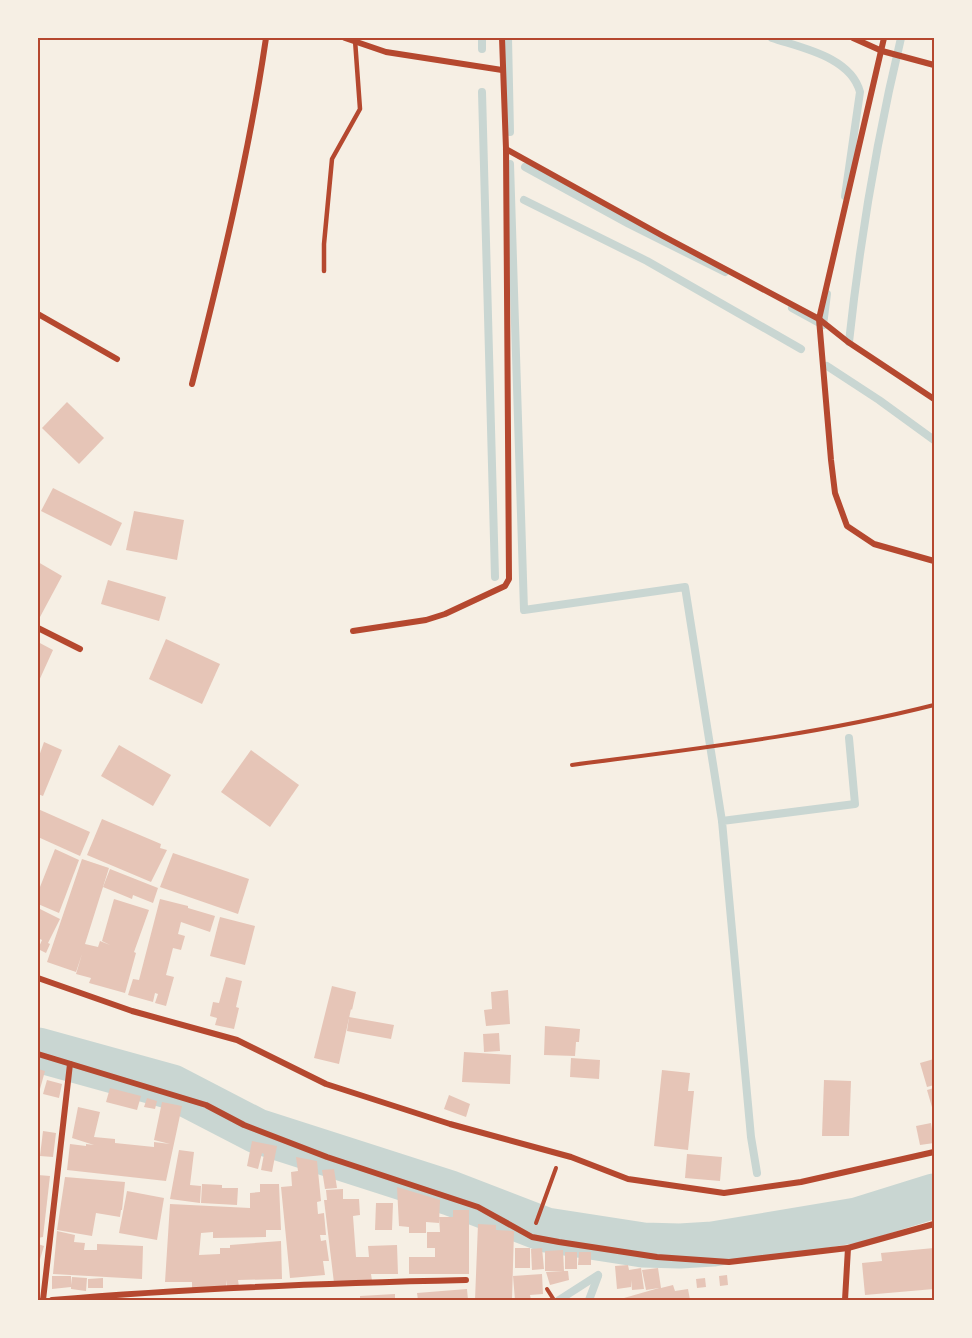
<svg xmlns="http://www.w3.org/2000/svg" width="972" height="1338" viewBox="0 0 972 1338" font-family="Poppins,sans-serif">
<style>
.lines{fill:none;stroke-linecap:round;stroke-linejoin:round}
.stream{stroke:#c9d6d2;stroke-width:8}
.river{stroke:#c9d6d2;stroke-width:45}
.building{fill:#e6c5b7}
.path{stroke:#b5482f;stroke-width:4}
.service{stroke:#b5482f;stroke-width:4.5}
.minor{stroke:#b5482f;stroke-width:6}
.neatline{fill:none;stroke:#b5482f;stroke-width:2}
</style>
<rect width="100%" height="100%" fill="#f6efe4"/>
<g class="lines">
<g class="stream">
<polyline points="482,38 482,49"/>
<polyline points="508,38 510,132"/>
<path d="M772 38C802 48 851 57 860 92L845 196"/>
<polyline points="482,92 495,577"/>
<polyline points="510,164 524,610 685,587 722,821"/>
<polyline points="525,167 629,224 725,272"/>
<polyline points="524,200 647,261 801,349"/>
<polyline points="792,308 823,325"/>
<polyline points="823,325 827,294"/>
<path d="M849 342C860 240 877 138 901 38"/>
<polyline points="827,366 879,400 934,440"/>
<polyline points="757,1173 751,1137 722,821 855,804 849,738"/>
<polyline points="559,1300 598,1275"/>
<polyline points="589,1300 598,1276"/>
</g>
<polyline class="river" points="38,1050 172,1087 257,1131 450,1193 546,1230 643,1245 680,1246 713,1244 857,1220 934,1196"/>
</g>
<g class="building">
<polygon points="67,402 104,438 79,464 42,428"/>
<polygon points="53,488 122,523 111,546 41,511"/>
<polygon points="134,511 184,520 177,560 126,550"/>
<polygon points="38,562 62,576 40,617 38,616"/>
<polygon points="108,580 166,597 159,621 101,604"/>
<polygon points="166,639 220,664 202,704 149,679"/>
<polygon points="38,642 53,650 38,683"/>
<polygon points="44,742 62,750 43,796 38,794 38,759"/>
<polygon points="119,745 171,775 153,806 101,776"/>
<polygon points="251,750 299,785 270,827 221,792"/>
<polygon points="38,809 90,832 80,856 38,837"/>
<polygon points="102,819 161,844 160,848 167,850 151,882 87,855"/>
<polygon points="55,849 79,860 59,913 38,904 38,892"/>
<polygon points="173,853 249,879 238,914 160,887"/>
<polygon points="82,859 109,868 85,944 98,947 100,941 110,945 102,941 114,899 149,910 134,952 136,953 125,993 89,983 91,978 76,974 82,954 76,972 47,962"/>
<polygon points="110,869 158,888 153,903 133,895 132,899 103,887"/>
<polygon points="160,899 188,906 188,908 215,916 210,932 181,922 178,934 185,936 181,950 173,948 166,975 174,977 166,1006 155,1003 158,994 155,993 153,1002 128,995 133,979 139,980"/>
<polygon points="38,908 60,919 48,943 50,944 46,953 38,949 42,940 38,938"/>
<polygon points="220,917 255,926 245,965 210,956"/>
<polygon points="226,977 242,981 236,1007 239,1008 234,1029 215,1025 217,1018 210,1016 213,1002 219,1003"/>
<polygon points="332,986 356,992 352,1010 351,1009 339,1064 314,1058"/>
<polygon points="508,990 510,1024 486,1026 484,1010 492,1009 491,992"/>
<polygon points="349,1017 394,1025 391,1039 347,1031"/>
<polygon points="545,1026 580,1029 579,1042 576,1042 575,1056 544,1055"/>
<polygon points="499,1033 500,1051 484,1052 483,1034"/>
<polygon points="464,1052 511,1055 510,1084 462,1082"/>
<polygon points="571,1058 600,1060 599,1079 570,1077"/>
<polygon points="934,1059 934,1085 927,1087 920,1063"/>
<polygon points="38,1069 45,1071 40,1089 38,1088"/>
<polygon points="662,1070 690,1073 688,1091 694,1091 688,1150 654,1146"/>
<polygon points="47,1080 62,1084 59,1098 43,1094"/>
<polygon points="824,1080 851,1081 849,1136 822,1136"/>
<polygon points="110,1088 141,1096 137,1110 106,1102"/>
<polygon points="934,1088 934,1114 927,1090"/>
<polygon points="449,1095 470,1104 466,1117 444,1109"/>
<polygon points="147,1098 157,1101 155,1109 144,1107"/>
<polygon points="162,1102 182,1106 166,1181 67,1170 70,1144 86,1146 86,1144 94,1145 72,1138 78,1107 100,1112 94,1137 115,1139 115,1143 154,1147 154,1142 170,1144 154,1140"/>
<polygon points="931,1123 934,1143 920,1145 916,1126"/>
<polygon points="43,1131 56,1133 53,1157 40,1156"/>
<polygon points="252,1141 277,1146 272,1172 261,1170 264,1154 262,1153 258,1169 247,1166"/>
<polygon points="179,1150 194,1152 190,1185 201,1186 200,1203 170,1199"/>
<polygon points="687,1154 722,1157 720,1181 685,1178"/>
<polygon points="296,1157 317,1161 321,1201 317,1202 318,1214 324,1213 326,1235 320,1235 321,1241 326,1240 329,1261 323,1261 325,1275 290,1278 281,1187 292,1186 291,1172 298,1171"/>
<polygon points="334,1169 337,1188 325,1189 322,1170"/>
<polygon points="38,1175 50,1176 43,1237 38,1238"/>
<polygon points="65,1177 125,1182 122,1210 121,1210 120,1217 96,1213 92,1236 57,1230"/>
<polygon points="202,1184 222,1185 222,1188 238,1188 237,1205 201,1203"/>
<polygon points="260,1184 279,1184 281,1230 266,1230 266,1237 213,1238 213,1232 201,1233 199,1255 220,1254 220,1248 230,1248 230,1245 281,1241 282,1279 238,1280 239,1287 227,1288 227,1280 226,1288 192,1289 192,1282 165,1282 170,1204 250,1208 250,1193 260,1192"/>
<polygon points="397,1187 440,1200 439,1223 426,1222 426,1233 409,1233 409,1227 399,1226"/>
<polygon points="343,1189 343,1199 359,1199 360,1215 353,1216 356,1257 369,1257 368,1246 397,1245 398,1274 371,1274 372,1281 334,1283 324,1200 327,1200 326,1190"/>
<polygon points="127,1191 164,1198 157,1240 119,1233"/>
<polygon points="376,1203 393,1203 392,1230 375,1230"/>
<polygon points="453,1210 469,1210 469,1274 409,1274 409,1257 435,1257 435,1248 427,1248 427,1232 440,1232 439,1217 453,1217"/>
<polygon points="478,1224 496,1225 496,1230 514,1231 512,1300 475,1300"/>
<polygon points="57,1231 75,1235 74,1242 85,1243 84,1250 97,1250 97,1244 143,1246 142,1279 53,1274"/>
<polygon points="38,1244 44,1246 38,1266"/>
<rect x="515" y="1248" width="15" height="20"/>
<polygon points="542,1248 544,1269 532,1270 531,1249"/>
<polygon points="934,1248 934,1289 865,1295 862,1263 882,1261 881,1253"/>
<polygon points="563,1250 564,1271 545,1271 545,1251"/>
<rect x="565" y="1252" width="12" height="17"/>
<polygon points="579,1252 591,1252 591,1265 578,1265"/>
<polygon points="628,1265 629,1270 641,1268 644,1289 632,1290 631,1280 631,1287 617,1289 615,1266"/>
<polygon points="658,1268 661,1288 673,1285 675,1291 688,1289 690,1300 617,1300 659,1288 646,1290 642,1270"/>
<polygon points="563,1271 568,1271 569,1280 550,1285 546,1272"/>
<polygon points="542,1274 543,1294 530,1295 531,1300 515,1300 513,1276"/>
<polygon points="727,1275 728,1285 720,1286 719,1276"/>
<polygon points="52,1276 71,1276 71,1285 72,1277 87,1278 86,1291 71,1289 71,1287 52,1289"/>
<polygon points="103,1278 103,1288 88,1288 88,1279"/>
<polygon points="705,1278 706,1287 697,1288 696,1279"/>
<polygon points="467,1289 468,1300 418,1300 417,1293"/>
<polygon points="395,1294 395,1300 360,1300 360,1296"/>
</g>
<g class="lines">
<g class="path">
<path d="M572 765C693 749 816 735 934 705"/>
<polyline points="536,1223 556,1168"/>
<polyline points="547,1289 554,1300"/>
</g>
<polyline class="service" points="324,271 324,244 332,159 360,109 355,40"/>
<g class="minor">
<polyline points="345,38 386,52 502,70"/>
<polyline points="853,38 882,51 934,65"/>
<polyline points="884,38 819,319 831,460 835,493 847,526 874,544 934,561"/>
<polyline points="506,149 663,236 819,319 848,342 934,399"/>
<polyline points="38,314 117,359"/>
<path d="M192 384C221 269 249 154 266 38"/>
<polyline points="38,628 80,649"/>
<polyline points="353,631 426,620 445,614 505,586 509,579 506,149 502,38"/>
<polyline points="38,978 132,1011 237,1040 326,1084 450,1124 571,1157 628,1179 724,1193 801,1182 934,1152"/>
<polyline points="38,1054 206,1105 244,1125 327,1157 478,1207 532,1237 559,1242 657,1257 729,1262 848,1248 934,1224"/>
<polyline points="43,1300 70,1064"/>
<path d="M52 1300C190 1288 328 1283 466 1280"/>
<polyline points="845,1300 848,1248"/>
</g>
</g>
<rect width="972" height="1338" fill="none" stroke="#f6efe4" stroke-width="78"/>
<rect x="39" y="39" width="894" height="1260" class="neatline"/>
</svg>
